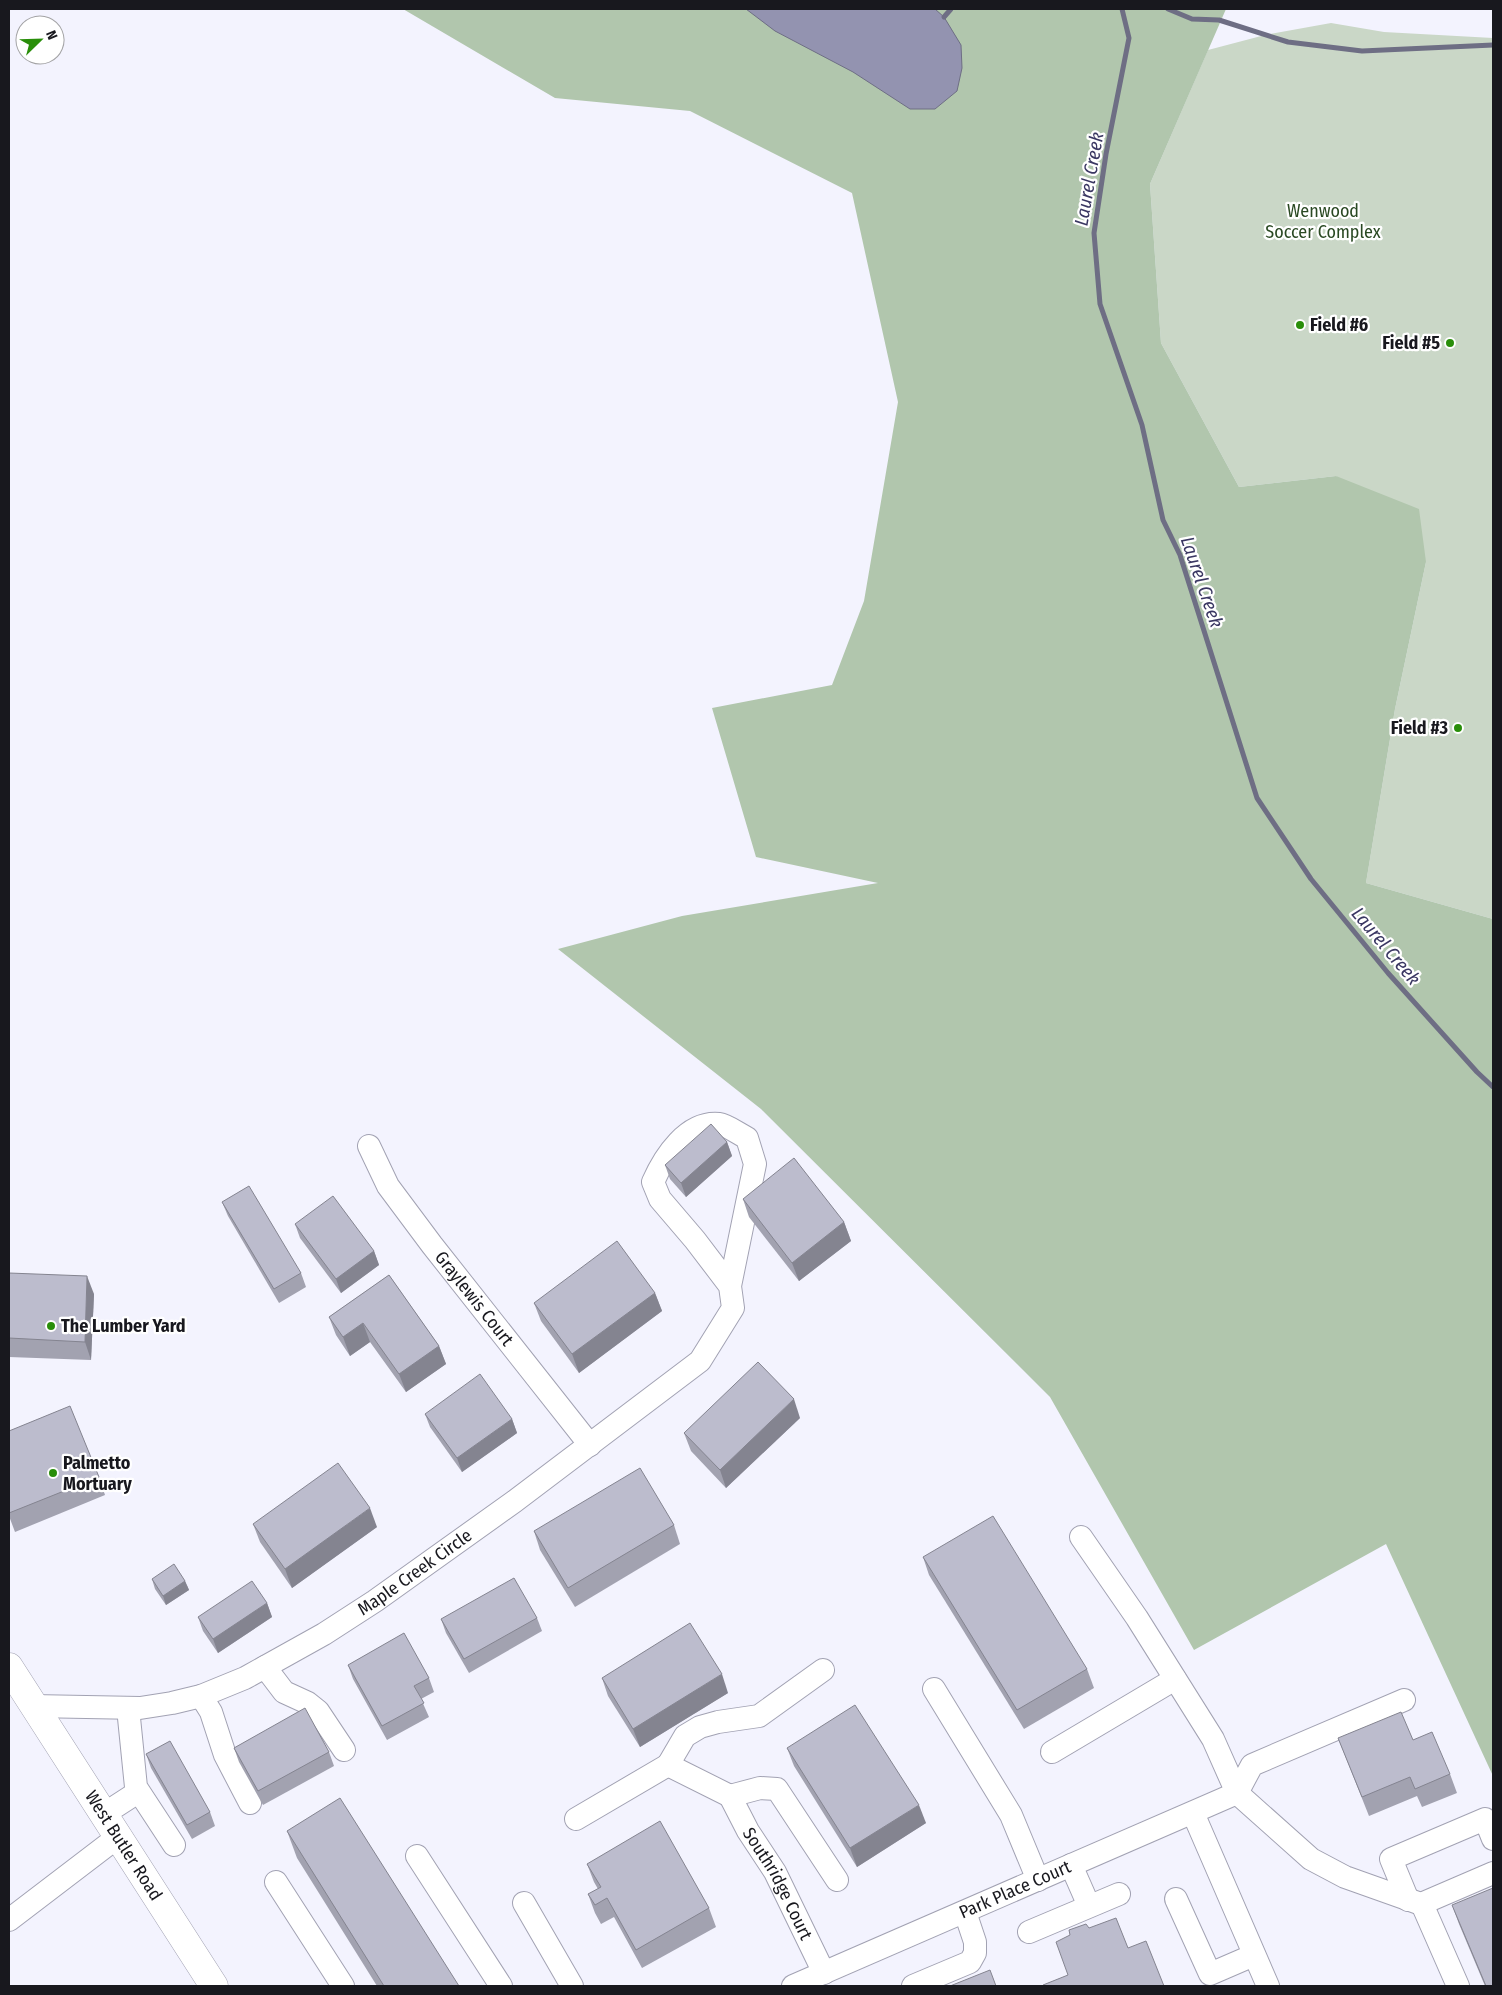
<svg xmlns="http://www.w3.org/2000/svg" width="1502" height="1995" viewBox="0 0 1502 1995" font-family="'Fira Sans Condensed',sans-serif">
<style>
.green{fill:#cad7c7}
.forest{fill:#b1c6ad}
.water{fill:#9393b0;stroke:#6e6e84}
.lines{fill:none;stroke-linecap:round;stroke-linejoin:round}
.stream{stroke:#6e6e84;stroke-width:5}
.minor-casing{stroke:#a2a2b3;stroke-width:24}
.major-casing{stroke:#a2a2b3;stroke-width:29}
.minor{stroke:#fff;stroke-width:22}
.major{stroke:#fff;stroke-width:28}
.wall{fill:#a2a2b0}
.shaded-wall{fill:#848490}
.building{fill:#bcbccd;stroke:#848490}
.poi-dot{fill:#298e0a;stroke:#fff;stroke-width:2}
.labels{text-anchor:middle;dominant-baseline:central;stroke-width:4.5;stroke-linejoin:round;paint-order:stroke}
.park-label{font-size:18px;fill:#2a4923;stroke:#fff}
.poi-label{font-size:18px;font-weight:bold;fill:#18181e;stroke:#fff;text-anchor:start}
.street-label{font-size:18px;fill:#18181e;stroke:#fff}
.water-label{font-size:19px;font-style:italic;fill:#3a3762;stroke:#fff}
</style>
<rect width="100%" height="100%" fill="#f3f3fe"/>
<polygon class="green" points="1331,23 1384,32 1493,38 1493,919 1366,883 1395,709 1426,562 1336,476 1239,487 1161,343 1150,184 1208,50 1265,35"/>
<polygon class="forest" points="403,9 1226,9 1150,184 1161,343 1239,487 1336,476 1419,509 1426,562 1395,709 1366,883 1493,919 1493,1776 1386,1544 1194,1650 1050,1397 761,1109 558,949 682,916 878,883 756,857 712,708 832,685 864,601 898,402 852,193 690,111 555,98"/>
<polygon class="water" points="746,9 935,9 944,17 961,45 962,68 957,91 935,109 910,109 853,72 775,31"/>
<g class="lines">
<g class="stream">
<polyline points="1122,9 1129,38 1106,154 1094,233 1100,304 1142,425 1163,520 1180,555 1257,798 1311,879 1388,973 1477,1072 1493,1087"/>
<polyline points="1168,9 1192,19 1219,20 1288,42 1362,51 1493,45"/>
<polyline points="944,17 951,9"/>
</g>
<g class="minor-casing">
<g id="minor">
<path id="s1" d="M369 1146 388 1186 432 1245 590 1445"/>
<polyline points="1081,1537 1137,1618 1213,1739 1237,1793 1311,1859 1345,1877 1421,1904 1493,1873"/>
<polyline points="265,1667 284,1692 308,1703 318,1711 344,1750"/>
<polyline points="823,1670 759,1716 718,1722 700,1727 685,1736 668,1765 730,1796 760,1788 777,1789 837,1880"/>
<polyline points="934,1689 1011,1815 1038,1880"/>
<polyline points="201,1696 211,1712 225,1755 250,1803"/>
<path id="s2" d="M32 1706 140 1708 172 1703 201 1696 245 1678 324 1634 375 1601 515 1501 700 1361 733 1308 730 1286 755 1164 747 1138C739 1134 727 1125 719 1124 687 1121 664 1157 653 1182L660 1199 695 1240 730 1286"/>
<polyline points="128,1708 136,1787 174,1845"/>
<polyline points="1052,1752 1175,1679"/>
<polyline points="1237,1793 1252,1765 1404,1700"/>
<path id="s3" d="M730 1796 748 1831 775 1872 824 1973"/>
<polyline points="1193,1813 1268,1986"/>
<polyline points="104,1814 138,1792"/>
<polyline points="576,1819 668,1765"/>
<polyline points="417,1856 501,1986"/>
<polyline points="1071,1865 1089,1906"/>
<polyline points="276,1882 343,1986"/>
<polyline points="1176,1899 1210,1974 1254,1955"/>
<polyline points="1408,1900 1391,1859 1485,1819 1493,1839"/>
<polyline points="524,1903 572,1986"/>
<polyline points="1422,1904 1458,1986"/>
<polyline points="9,1920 119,1836"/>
<polyline points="1029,1932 1119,1894"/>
<path id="s4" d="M793 1986 1237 1793"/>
<polyline points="913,1986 970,1962 975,1953 975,1942 965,1912"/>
</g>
</g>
<g class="major-casing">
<g id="major">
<path id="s5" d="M9 1667 214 1986"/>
</g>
</g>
<use href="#minor" class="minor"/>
<use href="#major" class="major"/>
</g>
<g class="wall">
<polygon points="727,1142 732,1156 686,1197 670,1179 665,1165"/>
<polygon points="743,1199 844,1222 851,1241 799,1281 749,1217"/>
<polygon points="222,1202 301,1273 306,1287 279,1303 228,1216"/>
<polygon points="295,1224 374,1251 379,1265 341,1293 300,1238"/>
<polygon points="9,1273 94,1294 91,1360 9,1357"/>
<polygon points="389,1275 439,1346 446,1364 406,1392 370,1342 350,1356 336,1335 329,1317"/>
<polygon points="655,1293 662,1311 579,1373 541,1321 534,1303"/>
<polygon points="425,1414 512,1419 517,1433 462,1472 430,1427"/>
<polygon points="800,1418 726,1488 691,1451 684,1433"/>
<polygon points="9,1431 99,1477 105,1495 15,1532 9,1516"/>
<polygon points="253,1524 377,1527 292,1588 260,1542"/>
<polygon points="674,1525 680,1544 575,1607 540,1550 534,1531"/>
<polygon points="923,1557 1087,1669 1094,1688 1024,1729 929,1575"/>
<polygon points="152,1579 185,1581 189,1590 166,1605 155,1589"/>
<polygon points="267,1603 272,1617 218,1653 203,1631 198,1617"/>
<polygon points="537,1618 542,1631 469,1673 446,1633 441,1619"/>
<polygon points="348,1665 429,1678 434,1692 421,1699 429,1717 387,1740 353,1679"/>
<polygon points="602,1678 728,1693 640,1747 608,1696"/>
<polygon points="1338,1738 1413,1740 1450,1774 1457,1793 1422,1807 1417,1796 1369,1816"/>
<polygon points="234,1748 329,1752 334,1766 263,1805 239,1762"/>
<polygon points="787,1748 926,1823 857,1867 794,1766"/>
<polygon points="146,1754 210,1812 215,1826 192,1839 151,1768"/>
<polygon points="287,1831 459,1986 377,1986 297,1858"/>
<polygon points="587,1864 709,1908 716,1927 642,1968 614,1917 601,1924 595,1913 588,1894 598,1889 594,1882"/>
<polygon points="1452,1905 1493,1986 1485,1986 1459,1924"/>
</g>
<g class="shaded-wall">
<polygon points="727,1142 732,1156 686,1197 681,1183"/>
<polygon points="844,1222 851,1241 799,1281 792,1263"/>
<polygon points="374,1251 379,1265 341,1293 336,1279"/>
<polygon points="87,1276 94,1294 91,1360 85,1342"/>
<polygon points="655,1293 662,1311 579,1373 572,1354"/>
<polygon points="363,1323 370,1342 350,1356 343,1337"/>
<polygon points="439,1346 446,1364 406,1392 399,1374"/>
<polygon points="794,1399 800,1418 726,1488 720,1470"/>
<polygon points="512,1419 517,1433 462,1472 457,1458"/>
<polygon points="370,1508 377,1527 292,1588 285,1569"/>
<polygon points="185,1581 189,1590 166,1605 163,1596"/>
<polygon points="267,1603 272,1617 218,1653 213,1639"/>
<polygon points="722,1674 728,1693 640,1747 633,1729"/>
<polygon points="919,1805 926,1823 857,1867 850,1848"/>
</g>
<g class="building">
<polygon points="711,1124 727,1142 681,1183 665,1165"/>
<polygon points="794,1158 844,1222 792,1263 743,1199"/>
<polygon points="249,1186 301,1273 274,1289 222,1202"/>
<polygon points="333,1196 374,1251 336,1279 295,1224"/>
<polygon points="617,1241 655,1293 572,1354 534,1303"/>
<polygon points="9,1273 87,1276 85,1342 9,1338"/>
<polygon points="389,1275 439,1346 399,1374 363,1323 343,1337 329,1317"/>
<polygon points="758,1362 794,1399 720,1470 684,1433"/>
<polygon points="480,1374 512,1419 457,1458 425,1414"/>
<polygon points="70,1406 99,1477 9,1513 9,1431"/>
<polygon points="338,1463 370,1508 285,1569 253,1524"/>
<polygon points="640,1468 674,1525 568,1588 534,1531"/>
<polygon points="993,1516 1087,1669 1017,1710 923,1557"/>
<polygon points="174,1564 185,1581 163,1596 152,1579"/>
<polygon points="514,1578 537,1618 464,1659 441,1619"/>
<polygon points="252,1581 267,1603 213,1639 198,1617"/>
<polygon points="690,1623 722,1674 633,1729 602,1678"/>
<polygon points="404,1633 429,1678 414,1686 424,1703 382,1726 348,1665"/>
<polygon points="855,1705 919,1805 850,1848 787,1748"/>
<polygon points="305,1708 329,1752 258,1791 234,1748"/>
<polygon points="1401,1712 1413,1740 1432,1732 1450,1774 1415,1789 1410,1777 1362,1797 1338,1738"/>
<polygon points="170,1741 210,1812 187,1825 146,1754"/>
<polygon points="340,1798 459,1986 384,1986 287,1831"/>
<polygon points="660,1821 709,1908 636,1950 607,1898 595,1905 588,1894 601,1887 587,1864"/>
<polygon points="1493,1888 1493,1986 1486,1986 1452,1905"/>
<polygon points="1116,1918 1128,1948 1146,1941 1164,1986 1044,1986 1043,1985 1068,1975 1056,1942 1070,1935 1069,1930 1086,1924 1089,1928"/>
<polygon points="990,1970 996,1986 950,1986"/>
</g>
<g class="poi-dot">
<circle cx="1300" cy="325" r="5"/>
<circle cx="1450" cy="343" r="5"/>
<circle cx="1458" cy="728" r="5"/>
<circle cx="51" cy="1326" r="5"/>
<circle cx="53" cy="1473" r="5"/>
</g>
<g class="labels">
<g class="park-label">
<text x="1323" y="211">Wenwood<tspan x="1323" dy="21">Soccer Complex</tspan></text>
</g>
<g class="poi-label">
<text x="1310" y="325">Field #6</text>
<text x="1440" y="343" text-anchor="end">Field #5</text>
<text x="1448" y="728" text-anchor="end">Field #3</text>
<text x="61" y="1326">The Lumber Yard</text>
<text x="63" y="1463">Palmetto<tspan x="63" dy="21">Mortuary</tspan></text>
</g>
<g class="street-label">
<text stroke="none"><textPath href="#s1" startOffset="186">Graylewis Court</textPath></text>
<text stroke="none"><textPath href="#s2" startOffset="418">Maple Creek Circle</textPath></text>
<text stroke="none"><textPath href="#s5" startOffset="212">West Butler Road</textPath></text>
<text stroke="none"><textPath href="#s3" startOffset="100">Southridge Court</textPath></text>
<text stroke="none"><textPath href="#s4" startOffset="242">Park Place Court</textPath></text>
</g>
<g class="water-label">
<text transform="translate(1089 179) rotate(-80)">Laurel Creek</text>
<text transform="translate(1202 582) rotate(71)">Laurel Creek</text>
<text transform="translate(1386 946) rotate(50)">Laurel Creek</text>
</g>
</g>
<rect width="1502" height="1995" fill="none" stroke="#18181e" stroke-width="20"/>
<g transform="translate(40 40) rotate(67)"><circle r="24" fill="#ffffff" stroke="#a3a3a5"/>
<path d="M0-4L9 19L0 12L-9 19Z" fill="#298e0a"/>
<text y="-8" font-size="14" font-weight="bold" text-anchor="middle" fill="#18181e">N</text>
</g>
</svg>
